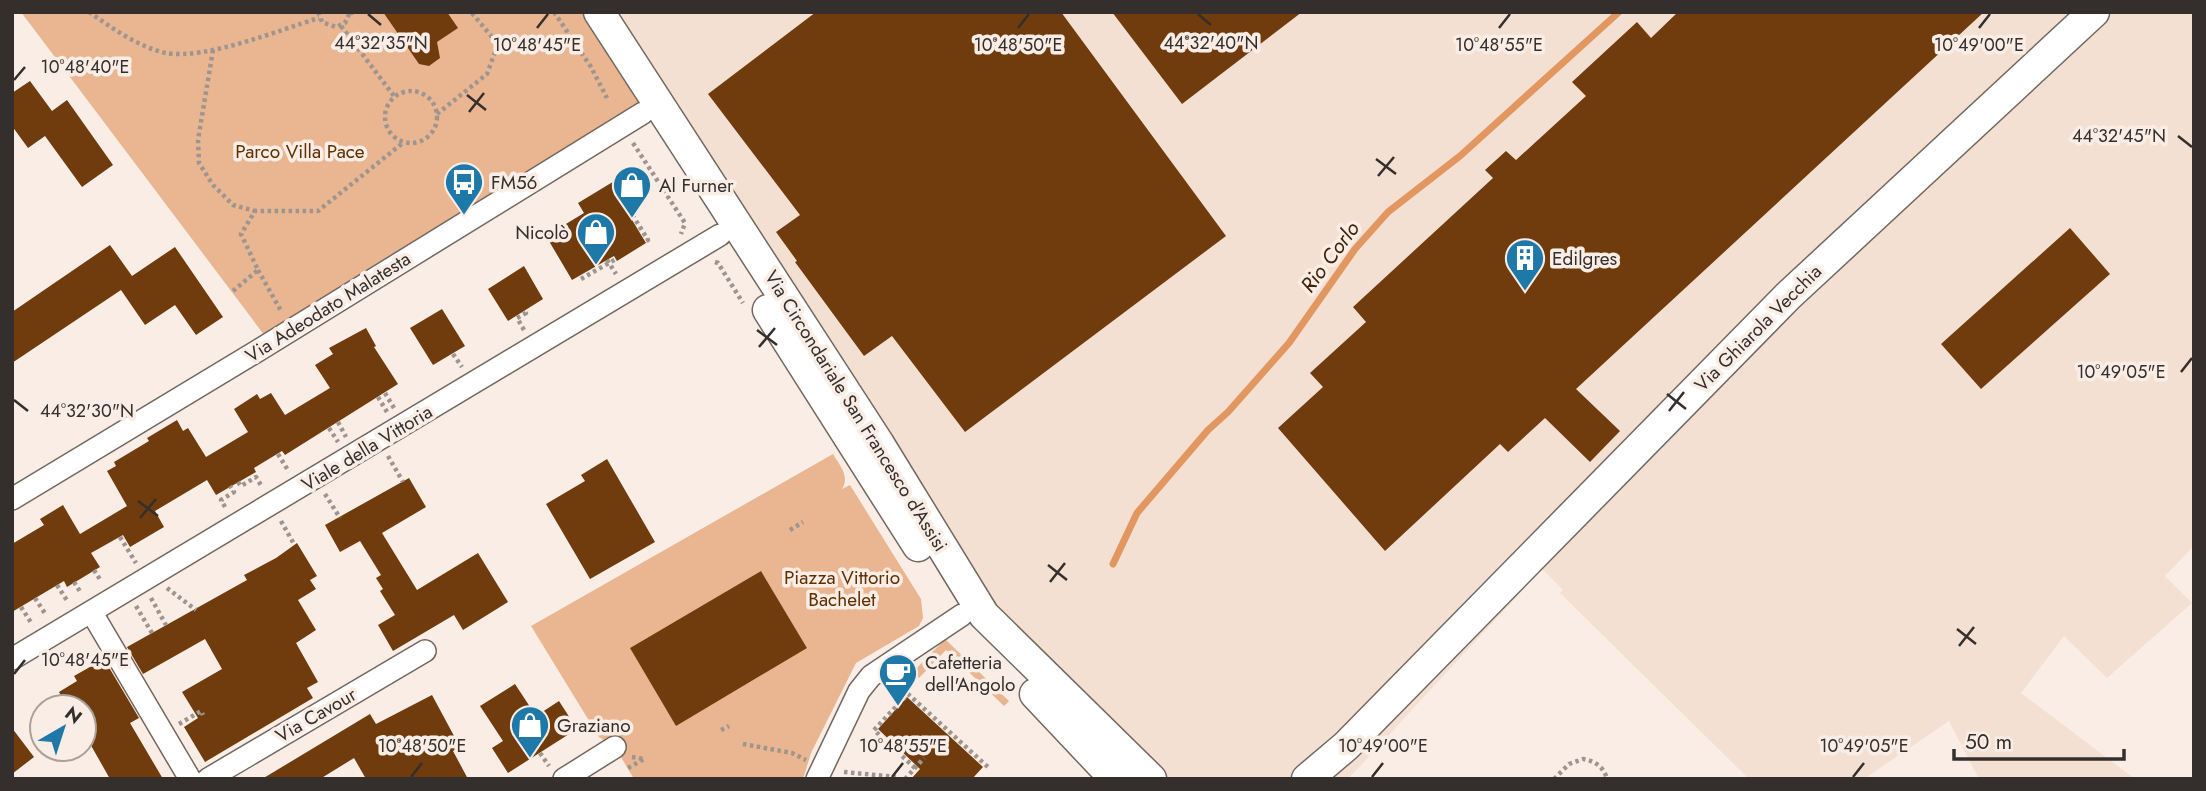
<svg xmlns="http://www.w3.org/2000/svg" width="2206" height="791" viewBox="0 0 2206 791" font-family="Jost,sans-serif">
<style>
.built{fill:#f3e0d3}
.green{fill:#e9b691;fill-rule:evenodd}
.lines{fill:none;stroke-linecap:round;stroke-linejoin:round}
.stream{stroke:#e1975f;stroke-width:7}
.building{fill:#703c0d}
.street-casing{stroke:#726860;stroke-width:24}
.secondary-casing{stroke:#726860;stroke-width:33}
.path{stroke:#9f9590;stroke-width:4.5;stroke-dasharray:3.5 3.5;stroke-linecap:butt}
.street{stroke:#fff;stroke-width:21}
.secondary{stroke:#fff;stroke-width:30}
.ticks{fill:none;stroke:#342f2c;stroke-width:2.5}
.labels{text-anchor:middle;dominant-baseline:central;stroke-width:7;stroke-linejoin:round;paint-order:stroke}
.park-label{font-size:19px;fill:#5e2f00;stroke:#faede5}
.poi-label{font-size:19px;fill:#342f2c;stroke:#faede5;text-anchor:start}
.street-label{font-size:19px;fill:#342f2c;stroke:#faede5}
.water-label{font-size:21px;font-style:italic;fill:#3f2109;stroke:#faede5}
.ticks-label{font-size:18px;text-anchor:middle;fill:#342f2c;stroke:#faede5;stroke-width:7;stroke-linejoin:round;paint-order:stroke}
</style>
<rect width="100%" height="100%" fill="#faede5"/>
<polygon class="built" points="587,12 2194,12 2194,546 2165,576 2192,603 2107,678 2064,636 2021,693 2135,779 1979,779 1949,721 1864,779 1749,779 1560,593 1563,590 1542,569 1350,777 1344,779 1145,779 1071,715"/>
<g class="green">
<polygon points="21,12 586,12 646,103 268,340"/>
<path d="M833 454C840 466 850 476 842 489L850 485 921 599 923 618 919 626 856 663 811 753 803 779H634L615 747 599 737 531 626ZM761 571 807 648H630Z"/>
<polygon points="945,639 1009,701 1004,706 946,650 919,678 913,672"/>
</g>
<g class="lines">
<polyline class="stream" points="1113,564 1137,513 1208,430 1228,412 1289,343 1355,249 1388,212 1460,156 1619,12"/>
</g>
<g class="building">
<polygon points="383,12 447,12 458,28 437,42 440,58 429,66 419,64"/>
<polygon points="816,12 1061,12 1226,236 965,432 892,336 864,356 795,262 797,261 776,232 800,215 708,94"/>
<polygon points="1112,12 1302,12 1182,104"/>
<polygon points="1678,12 1984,12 1576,389 1620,431 1590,462 1545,418 1508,452 1500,444 1385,551 1278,428 1323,387 1310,373 1366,322 1353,307 1493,178 1485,170 1506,151 1516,160 1586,96 1572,82 1637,22 1651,38"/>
<polygon points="30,81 52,111 67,100 113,165 82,187 45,136 28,148 12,126 12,93"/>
<polygon points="616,180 628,201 623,205 646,243 617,261 614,256 572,280 546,236 584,213 578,203"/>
<polygon points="2070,228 2110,274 1981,389 1941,344"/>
<polygon points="110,245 132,276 175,247 223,317 196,335 175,305 145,325 121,290 12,363 12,312"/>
<polygon points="524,266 543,299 508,321 488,289"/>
<polygon points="442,309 465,346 433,365 410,328"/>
<polygon points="366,328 376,346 374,347 398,384 285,455 282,451 254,468 256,472 216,495 207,480 155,511 164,527 130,547 123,535 91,553 100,567 67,587 64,581 12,612 12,544 44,525 40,519 63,505 80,534 127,506 107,471 116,466 114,462 149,441 147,438 177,420 183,431 188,428 206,457 248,432 234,409 257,394 260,399 271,393 285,415 330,388 315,365 333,354 329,348"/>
<polygon points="607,459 655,542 590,579 546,504 585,481 581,475"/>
<polygon points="409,478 426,507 382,533 417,590 478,553 508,602 463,630 454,615 393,651 378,625 395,615 380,591 383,589 376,578 381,575 360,541 340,552 325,525"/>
<polygon points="297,543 317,576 310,580 316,589 298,600 316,630 296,643 318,682 307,688 313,698 205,762 184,727 198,718 182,692 222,669 205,639 143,674 127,647 247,580 244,575 276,558"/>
<polygon points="761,571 807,648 676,726 630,648"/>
<polygon points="104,659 139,718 130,723 163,779 110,779 84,733 84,707 67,707 59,692 77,681 74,676"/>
<polygon points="515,684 536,716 559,701 577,729 508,773 492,748 503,741 480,706"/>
<polygon points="432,695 460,747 453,751 468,779 366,779 354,758 320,779 262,779 370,714 376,724"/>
<polygon points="907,697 983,767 972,779 911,779 920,769 878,729"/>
<polygon points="12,728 34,757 12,774"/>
</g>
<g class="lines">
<g class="street-casing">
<g id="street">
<polyline points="12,499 259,350 643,113"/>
<polyline points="92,613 190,779"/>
<polyline points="12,659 720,235"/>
<polyline points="208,779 425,651"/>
<polyline points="564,779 615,747"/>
<polyline points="817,779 859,691 871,676 962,615"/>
</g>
</g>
<g class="secondary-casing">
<g id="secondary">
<polyline points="599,12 879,444 984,615 1151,779"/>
<polyline points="768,310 918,546"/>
<polyline points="1035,694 1102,765 1118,779"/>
<polyline points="1307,779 1346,746 1788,296 2094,12"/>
</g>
</g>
<g class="path">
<path d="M89 12C112 28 138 47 166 53 206 60 279 30 319 18"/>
<polyline points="318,12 322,22 336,27 345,23 350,12"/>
<polyline points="554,12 591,67 607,98"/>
<polyline points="350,13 357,12"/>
<polyline points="341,26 394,96"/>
<polyline points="213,50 198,140 199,163 213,185 233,205 255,211"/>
<circle cx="411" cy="117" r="26"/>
<polyline points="437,114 487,74 498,44 471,12"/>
<polyline points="633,143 685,223 681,234"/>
<polyline points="625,203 648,240 645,241"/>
<polyline points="607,260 616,274"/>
<polyline points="715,262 718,263 743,303"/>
<polyline points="258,270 281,311"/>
<polyline points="581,279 616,259"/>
<polyline points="233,291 258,270 241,234 255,211 318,211 404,142"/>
<polyline points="524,330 517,318 526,313 524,311"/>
<polyline points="453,354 462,367"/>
<polyline points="385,393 394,408"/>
<polyline points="378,397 387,412"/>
<polyline points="338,422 346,437"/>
<polyline points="329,428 338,442"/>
<polyline points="278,454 289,472"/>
<polyline points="388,456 403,482"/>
<polyline points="238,482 241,486 256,477 262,487"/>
<polyline points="325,494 340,518"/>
<polyline points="225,507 221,500 234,492 230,486"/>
<polyline points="281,521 294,544"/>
<polyline points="790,530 803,522"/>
<polyline points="120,537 136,563"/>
<polyline points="94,570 101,581"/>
<polyline points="74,582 81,593"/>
<polyline points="57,585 68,602"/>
<polyline points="167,588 196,610"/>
<polyline points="35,598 46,615"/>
<polyline points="151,598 166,625"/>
<polyline points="136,606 152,633"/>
<polyline points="21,607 32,624"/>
<polyline points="179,724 201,711 203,715"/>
<polyline points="721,730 729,726"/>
<polyline points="743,744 792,753 806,760"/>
<polyline points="540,753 549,766"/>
<polyline points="632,757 644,759"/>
<polyline points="628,768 644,759"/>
<polyline points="915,768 874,730 908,694 989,768"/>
<polyline points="844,772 896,777"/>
<polyline points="905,779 924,758"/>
<path d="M1554 779 1569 764 1583 759C1595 761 1604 767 1607 779"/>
</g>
<use href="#street" class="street"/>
<use href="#secondary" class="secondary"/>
</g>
<path class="ticks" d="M368 14 381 25M1198 14 1211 25M537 28 548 14M1018 28 1029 14M1499 28 1510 14M1979 28 1990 14M14 80 25 67M467 95 486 110M469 112 484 93M2178 136 2192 147M1376 159 1396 174M1378 176 1394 157M757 330 777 345M759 347 775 328M2181 372 2192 358M1667 394 1686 409M14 400 28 411M1669 411 1684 392M138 501 158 516M140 518 156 499M1048 565 1067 580M1050 582 1065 563M1957 629 1976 644M1959 646 1974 627M14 674 25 660M411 777 422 763M892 777 903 763M1372 777 1383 763M1853 777 1864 763"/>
<defs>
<g id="bus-pin" transform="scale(2.0125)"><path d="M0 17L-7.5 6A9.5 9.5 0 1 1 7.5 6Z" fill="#1f79a8" stroke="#faede5"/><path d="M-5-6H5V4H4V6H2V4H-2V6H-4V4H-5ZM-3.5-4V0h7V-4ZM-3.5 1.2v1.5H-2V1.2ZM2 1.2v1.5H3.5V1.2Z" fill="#fff"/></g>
<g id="shop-pin" transform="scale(2.0125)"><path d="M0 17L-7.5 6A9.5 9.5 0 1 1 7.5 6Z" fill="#1f79a8" stroke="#faede5"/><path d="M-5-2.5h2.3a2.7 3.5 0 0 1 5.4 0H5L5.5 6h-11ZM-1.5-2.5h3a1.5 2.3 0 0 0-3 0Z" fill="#fff"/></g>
<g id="building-pin" transform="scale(2.0125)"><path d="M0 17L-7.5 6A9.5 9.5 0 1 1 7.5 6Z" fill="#1f79a8" stroke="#faede5"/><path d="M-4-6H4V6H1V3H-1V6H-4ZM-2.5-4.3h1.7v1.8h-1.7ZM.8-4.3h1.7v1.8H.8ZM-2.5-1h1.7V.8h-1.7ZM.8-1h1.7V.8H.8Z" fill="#fff"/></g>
<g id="cafe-pin" transform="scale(2.0125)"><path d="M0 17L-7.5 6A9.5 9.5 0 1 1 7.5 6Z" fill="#1f79a8" stroke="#faede5"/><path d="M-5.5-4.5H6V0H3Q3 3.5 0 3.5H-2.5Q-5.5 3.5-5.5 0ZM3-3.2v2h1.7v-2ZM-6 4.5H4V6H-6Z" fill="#fff"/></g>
</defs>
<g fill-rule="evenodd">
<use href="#bus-pin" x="464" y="182"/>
<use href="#shop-pin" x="632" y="185"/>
<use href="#shop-pin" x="596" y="232"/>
<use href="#building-pin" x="1525" y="258"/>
<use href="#cafe-pin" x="898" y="673"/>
<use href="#shop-pin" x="530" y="725"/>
</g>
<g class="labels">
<g class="park-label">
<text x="300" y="151">Parco Villa Pace</text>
<text x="842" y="577">Piazza Vittorio<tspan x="842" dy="22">Bachelet</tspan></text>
</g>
<g class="poi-label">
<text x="491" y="182">FM56</text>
<text x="659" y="185">Al Furner</text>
<text x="569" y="232" text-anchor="end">Nicolò</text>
<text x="1552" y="258">Edilgres</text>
<text x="925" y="662">Cafetteria<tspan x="925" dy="22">dell'Angolo</tspan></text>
<text x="557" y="725">Graziano</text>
</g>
<g class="street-label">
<text transform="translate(328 307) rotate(-32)">Via Adeodato Malatesta</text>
<text transform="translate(1758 328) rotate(-45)">Via Ghiarola Vecchia</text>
<text transform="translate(856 411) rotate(58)">Via Circondariale San Francesco d'Assisi</text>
<text transform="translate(367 448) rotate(-31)">Viale della Vittoria</text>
<text transform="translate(316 715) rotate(-30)">Via Cavour</text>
</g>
<g class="water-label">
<text transform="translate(1330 257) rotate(-53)">Rio Corlo</text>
</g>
</g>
<g class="ticks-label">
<text x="1211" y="49">44°32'40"N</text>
<text x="381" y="49">44°32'35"N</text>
<text x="537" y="51">10°48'45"E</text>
<text x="1018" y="51">10°48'50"E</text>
<text x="1499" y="51">10°48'55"E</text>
<text x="1979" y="51">10°49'00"E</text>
<text x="85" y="73">10°48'40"E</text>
<text x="2119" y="142">44°32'45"N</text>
<text x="2121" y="378">10°49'05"E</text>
<text x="87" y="417">44°32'30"N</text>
<text x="85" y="666">10°48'45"E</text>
<text x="422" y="752">10°48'50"E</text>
<text x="903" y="752">10°48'55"E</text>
<text x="1383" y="752">10°49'00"E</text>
<text x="1864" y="752">10°49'05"E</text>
</g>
<rect width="2206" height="791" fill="none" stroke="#342f2c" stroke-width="28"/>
<g transform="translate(63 728) rotate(39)"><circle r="33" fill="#faede5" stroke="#aba19b" stroke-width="2"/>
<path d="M0-5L12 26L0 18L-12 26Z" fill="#1f79a8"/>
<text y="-10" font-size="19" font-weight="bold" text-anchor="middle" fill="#342f2c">N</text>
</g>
<path d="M1954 749v10h170v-10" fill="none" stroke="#342f2c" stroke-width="3.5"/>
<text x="1965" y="749" font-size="21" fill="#342f2c" stroke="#faede5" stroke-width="5" paint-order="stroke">50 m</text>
</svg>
